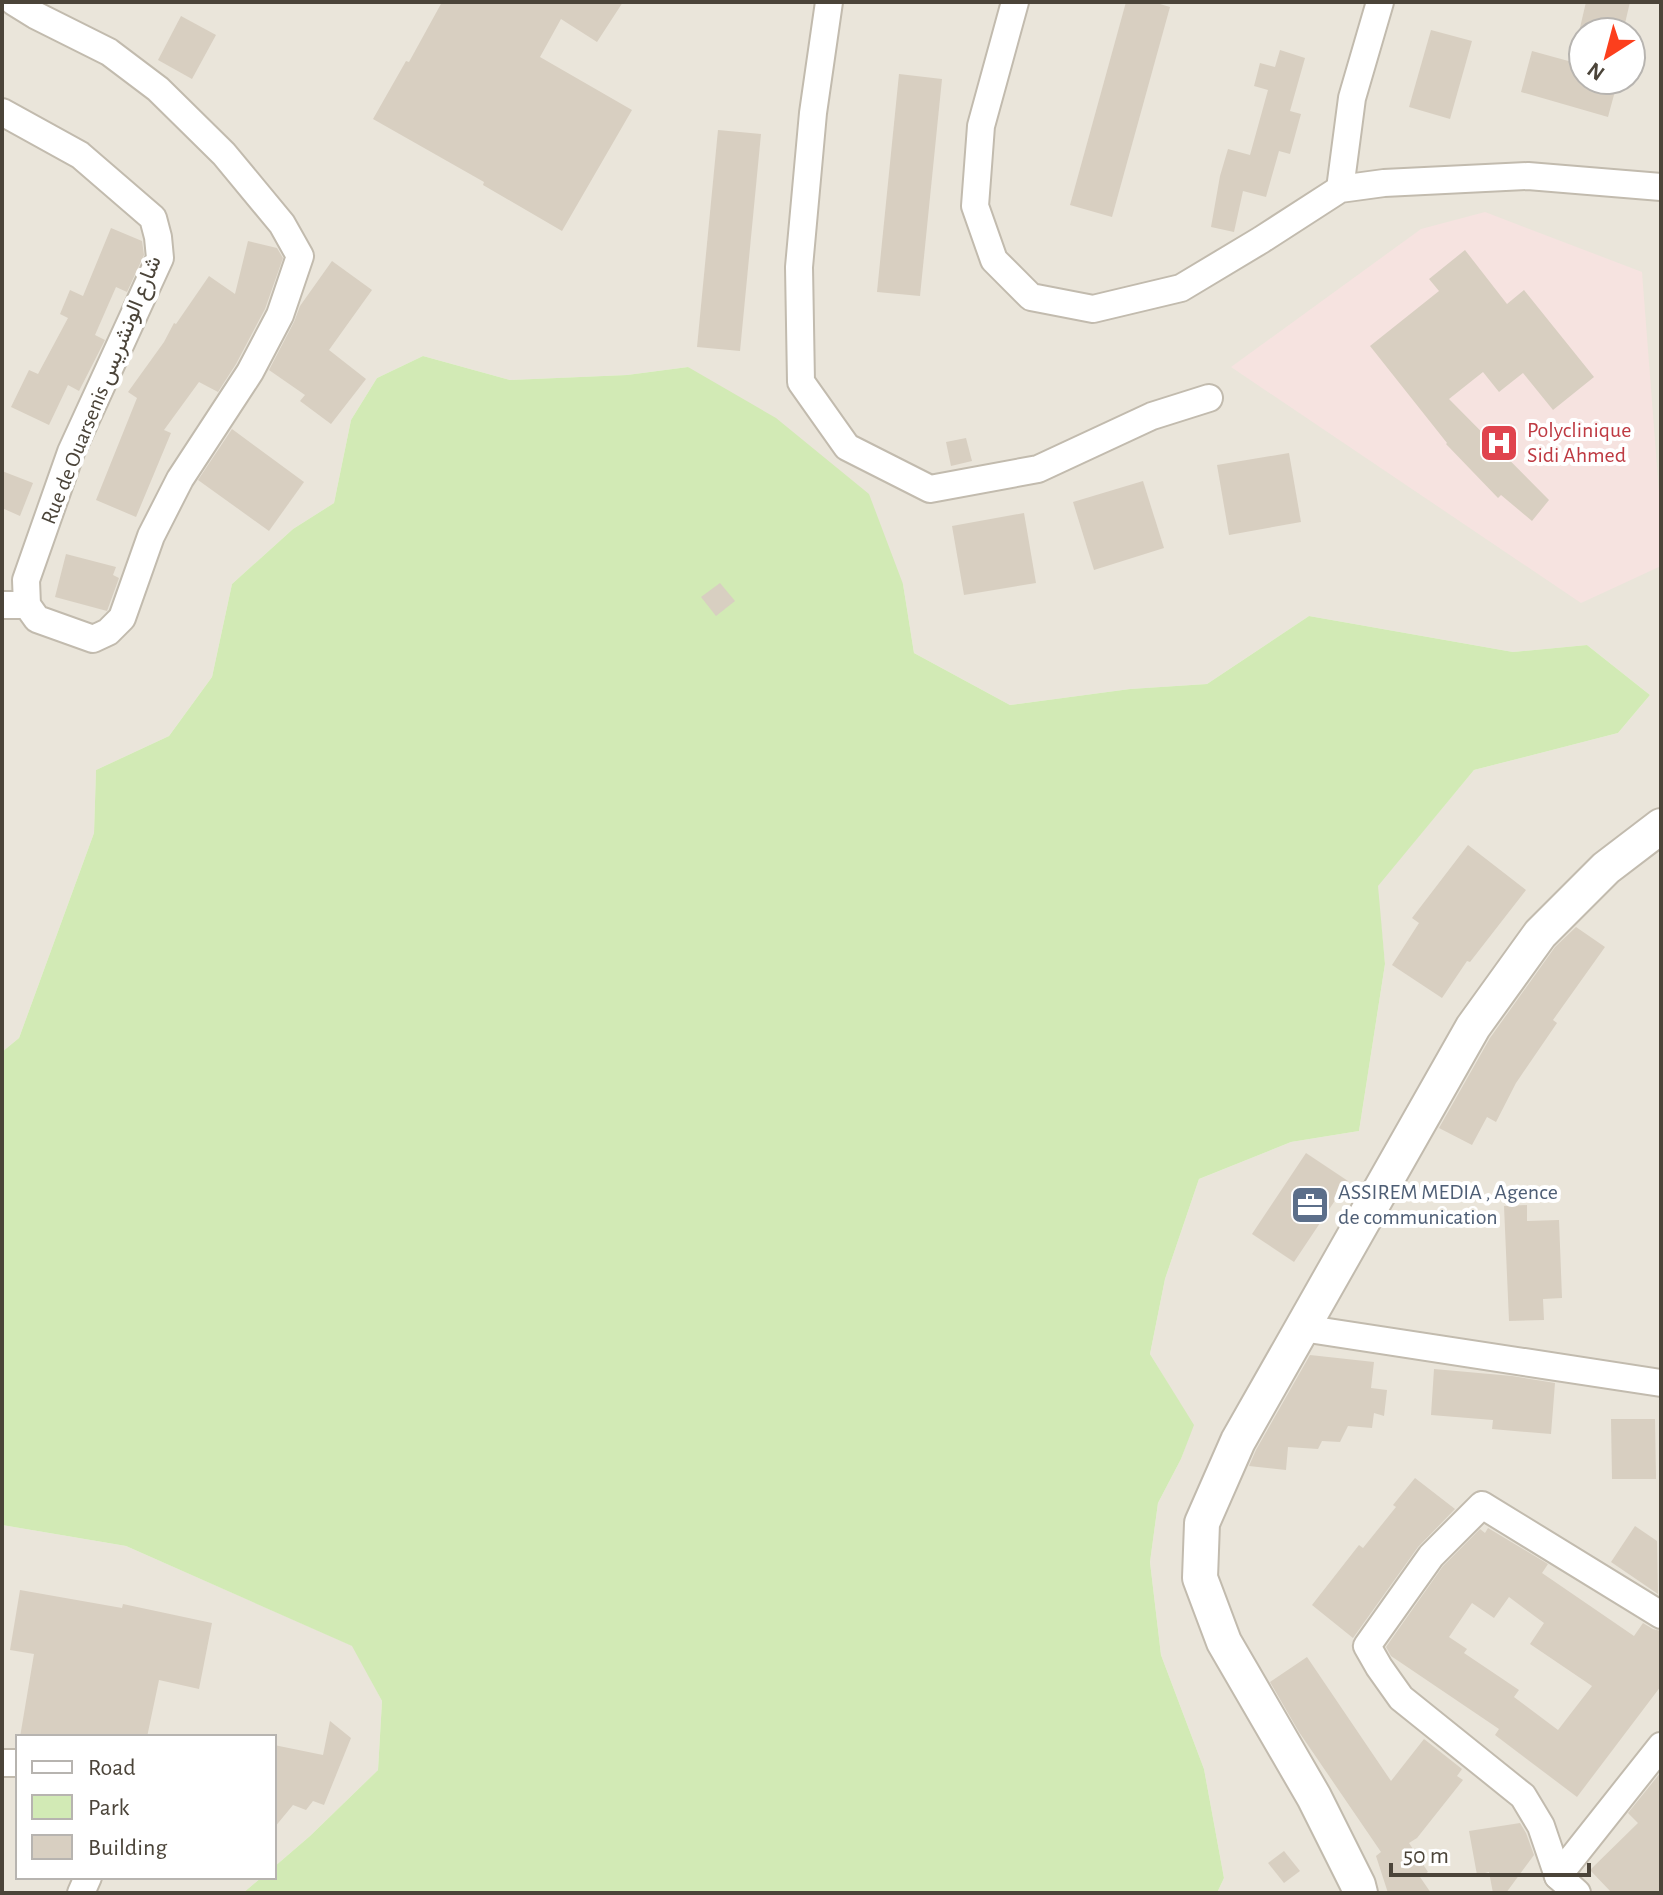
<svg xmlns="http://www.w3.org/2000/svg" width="1663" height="1895" viewBox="0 0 1663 1895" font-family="'Alegreya Sans',Vazirmatn,sans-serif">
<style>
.residential{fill:#eae5da;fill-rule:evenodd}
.medical{fill:#f6e3e0}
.green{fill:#d2eab5}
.building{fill:#d8cfc1;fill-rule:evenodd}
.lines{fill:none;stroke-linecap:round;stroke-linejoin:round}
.minor-casing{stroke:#c2bbae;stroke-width:30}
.tertiary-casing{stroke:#c2bbae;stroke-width:38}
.minor{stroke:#fff;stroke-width:26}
.tertiary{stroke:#fff;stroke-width:34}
.labels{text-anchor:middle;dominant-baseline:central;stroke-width:8;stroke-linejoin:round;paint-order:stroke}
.street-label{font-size:22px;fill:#4b4439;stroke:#fff}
.health-label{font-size:22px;fill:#be3a42;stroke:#fff;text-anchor:start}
.service-label{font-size:22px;fill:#4e5e75;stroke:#fff;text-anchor:start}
</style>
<rect width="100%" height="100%" fill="#f6f3ec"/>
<g class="residential">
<path d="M2 2H1661V1893H1217L1224 1878 1204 1769 1161 1655 1150 1562 1158 1503 1181 1459 1193 1425 1150 1354 1165 1279 1199 1179 1291 1142 1359 1131 1385 964 1377 886 1474 770 1618 733 1650 695 1587 645 1513 652 1309 616 1207 684 1130 689 1010 705 914 653 903 584 688 367 627 375 510 380 423 356 377 378 351 420 334 503 293 529 232 584 212 677 169 736 96 770 94 833 19 1038 2 1052ZM1583 32H1631V80H1583Z"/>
<polygon points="2,1525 126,1546 353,1646 382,1701 378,1770 310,1836 274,1867 274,1737 18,1737 18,1877 262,1877 243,1893 2,1893"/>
</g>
<polygon class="medical" points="1485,212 1642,272 1661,518 1661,566 1581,603 1231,367 1421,229"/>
<polygon class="green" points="423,356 510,380 627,375 688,367 776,418 869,494 903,584 914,653 1010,705 1130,689 1207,684 1309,616 1513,652 1587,645 1650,695 1618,733 1474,770 1378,886 1385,964 1359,1131 1291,1142 1199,1179 1165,1279 1150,1354 1194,1425 1181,1459 1158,1503 1150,1562 1161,1655 1204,1769 1224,1878 1217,1893 243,1893 262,1877 274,1877 274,1867 310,1836 378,1770 382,1701 352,1646 126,1546 2,1525 2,1052 19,1038 94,833 96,770 169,736 212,677 232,584 293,529 334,503 351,420 377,378"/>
<g class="building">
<polygon points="442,2 623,2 597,42 561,19 540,57 632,110 562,231 483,185 484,182 373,119 406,61 409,62"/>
<polygon points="1126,2 1153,2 1170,7 1112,217 1070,205"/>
<polygon points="1586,2 1630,2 1623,32 1579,32"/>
<polygon points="181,16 216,35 192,79 158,60"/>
<polygon points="1431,30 1472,41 1450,119 1409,107"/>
<polygon points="1280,50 1305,58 1290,111 1301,114 1290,154 1279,151 1266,197 1243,191 1234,232 1211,227 1220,176 1228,149 1250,155 1268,90 1254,86 1260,63 1275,67"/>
<polygon points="1532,51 1583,65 1583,80 1618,80 1608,117 1521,92"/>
<polygon points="899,74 942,79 920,296 877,292"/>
<polygon points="718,130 761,134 740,351 697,347"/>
<polygon points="111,228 142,241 144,255 127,292 116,287 95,335 105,340 79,391 68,385 49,425 11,407 29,370 38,374 68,318 60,314 70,290 83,296"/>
<polygon points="248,241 277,248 283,258 265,309 236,364 218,392 199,382 164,430 171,433 136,517 96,500 137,398 128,392 164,342 174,323 176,324 209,276 235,294"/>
<polygon points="1465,250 1507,304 1524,290 1594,377 1553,410 1523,373 1499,392 1483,372 1449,399 1549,500 1532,521 1501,495 1498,498 1446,444 1447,443 1370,346 1439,291 1429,279"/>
<polygon points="332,261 372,290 329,350 366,379 331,424 300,401 305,395 269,370 294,322 300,306"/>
<polygon points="232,429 304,482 269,531 198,480"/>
<polygon points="966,438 972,461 951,466 946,442"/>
<polygon points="1289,453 1301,522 1229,535 1217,465"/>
<polygon points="2,471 33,483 20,516 2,508"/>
<polygon points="1143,481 1164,548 1094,570 1073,502"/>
<polygon points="1024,513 1036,583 964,595 952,526"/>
<polygon points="66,554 116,567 113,575 119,578 107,611 55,597"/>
<polygon points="720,583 735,601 716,616 701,597"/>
<polygon points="1468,845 1526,890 1470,962 1467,961 1442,998 1392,965 1419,923 1412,918"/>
<polygon points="1576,927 1605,947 1553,1020 1557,1023 1516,1083 1496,1122 1487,1117 1472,1145 1439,1128 1490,1038 1555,947"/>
<polygon points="1306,1153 1348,1181 1294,1262 1252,1234"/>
<polygon points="1527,1205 1527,1221 1559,1220 1562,1298 1543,1299 1544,1320 1509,1321 1504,1206"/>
<polygon points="1310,1355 1374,1362 1371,1388 1387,1390 1384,1416 1374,1413 1372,1428 1348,1426 1340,1442 1322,1441 1318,1449 1288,1447 1286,1470 1249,1466 1256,1450"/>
<polygon points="1434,1369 1512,1376 1555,1383 1551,1434 1492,1429 1493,1420 1431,1415"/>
<polygon points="1611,1419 1655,1419 1656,1479 1612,1479"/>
<polygon points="1415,1478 1455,1509 1418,1547 1353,1638 1312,1605 1359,1545 1363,1548 1396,1507 1393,1505"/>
<polygon points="1635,1526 1657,1541 1658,1594 1611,1562"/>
<path d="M1488 1528 1548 1564 1542 1573 1634 1636 1643 1623 1653 1629 1661 1631V1686L1577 1797 1495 1735 1499 1729 1391 1656 1386 1647 1443 1566 1480 1529 1485 1533ZM1509 1597 1544 1623 1530 1644 1592 1686 1558 1730 1514 1697 1519 1690 1464 1653 1467 1649 1449 1637 1472 1603 1494 1618Z"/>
<polygon points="20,1590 122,1608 123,1604 212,1623 199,1689 159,1680 147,1737 20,1737 34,1654 10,1650"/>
<polygon points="1307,1657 1391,1781 1424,1739 1462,1769 1457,1776 1463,1780 1417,1838 1409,1843 1428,1872 1420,1877 1431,1893 1388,1893 1376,1856 1381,1852 1299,1732 1270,1682"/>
<polygon points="330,1721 351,1738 324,1805 313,1801 306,1810 293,1805 274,1828 274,1745 323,1755"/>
<polygon points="1661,1772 1661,1893 1612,1893 1590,1870 1638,1823 1628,1813"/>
<polygon points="1520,1823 1526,1833 1534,1855 1506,1893 1493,1893 1489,1872 1477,1875 1469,1831"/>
<polygon points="1284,1851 1300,1871 1284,1883 1268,1863"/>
</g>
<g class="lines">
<g class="minor-casing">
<g id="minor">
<polyline points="829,2 813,113 799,267 801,382 847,447 930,489 1038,469 1152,416 1209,398"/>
<polyline points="1015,2 981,126 975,206 994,260 1031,297 1093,309 1181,288 1261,240 1340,189 1384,183 1528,176 1661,187"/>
<polyline points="2,112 80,155 153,218 158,237 160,258 71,452 26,580 27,605 37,619 93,639 108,632 122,618 151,536 180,479 250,372 280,315 300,256 282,224 224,154 158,89 109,52 35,15 14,2"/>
<polyline points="1340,189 1352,98 1380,2"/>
<polyline points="2,605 27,605"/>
<polyline points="1302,1328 1661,1383"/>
<polyline points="2,1763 18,1763"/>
<polyline points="1558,1876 1541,1826 1523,1796 1401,1698 1379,1667 1367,1646 1431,1556 1482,1505 1661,1615"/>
<polyline points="81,1893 88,1877"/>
<polyline points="1577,1893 1558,1876 1661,1746"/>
</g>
</g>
<g class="tertiary-casing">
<polyline id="tertiary" points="1360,1893 1358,1885 1314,1797 1224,1642 1200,1578 1202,1523 1238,1441 1473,1027 1540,934 1606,868 1661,826"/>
</g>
<use href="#minor" class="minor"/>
<use href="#tertiary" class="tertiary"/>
</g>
<defs>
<g id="hospital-square" transform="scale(2)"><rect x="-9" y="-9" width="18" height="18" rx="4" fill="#e0444e" stroke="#fff"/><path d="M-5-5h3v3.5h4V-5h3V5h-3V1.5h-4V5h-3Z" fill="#fff"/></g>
<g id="office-square" transform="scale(2)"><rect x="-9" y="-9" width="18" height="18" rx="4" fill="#5c6f8a" stroke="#fff"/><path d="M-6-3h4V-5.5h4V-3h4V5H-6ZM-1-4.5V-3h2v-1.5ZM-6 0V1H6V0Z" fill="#fff"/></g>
</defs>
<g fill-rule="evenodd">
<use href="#hospital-square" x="1499" y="443"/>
<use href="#office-square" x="1310" y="1205"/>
</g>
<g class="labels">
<g class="street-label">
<text transform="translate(101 390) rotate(-68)">Rue de Ouarsenis شارع الونشريس</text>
</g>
<g class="health-label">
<text x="1527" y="430">Polyclinique<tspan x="1527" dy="25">Sidi Ahmed</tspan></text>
</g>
<g class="service-label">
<text x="1338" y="1192">ASSIREM MEDIA , Agence<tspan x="1338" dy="25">de communication</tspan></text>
</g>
</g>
<rect width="1663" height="1895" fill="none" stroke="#4b4439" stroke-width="8"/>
<rect x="16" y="1735" width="260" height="144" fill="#ffffff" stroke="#b7b4b0" stroke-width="2"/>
<rect x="32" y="1761" width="40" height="12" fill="#ffffff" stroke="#b7b4b0" stroke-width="2"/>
<text x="88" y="1775" font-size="24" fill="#4b4439">Road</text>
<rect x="32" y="1795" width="40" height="24" fill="#d2eab5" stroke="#b7b4b0" stroke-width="2"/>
<text x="88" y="1815" font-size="24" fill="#4b4439">Park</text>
<rect x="32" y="1835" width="40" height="24" fill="#d8cfc1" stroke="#b7b4b0" stroke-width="2"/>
<text x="88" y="1855" font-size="24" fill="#4b4439">Building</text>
<g transform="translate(1607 56) rotate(216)"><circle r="38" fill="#ffffff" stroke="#b7b4b0" stroke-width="2"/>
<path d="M0-6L14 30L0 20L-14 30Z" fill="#fc3f1d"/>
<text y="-12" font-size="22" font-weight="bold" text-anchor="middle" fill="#4b4439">N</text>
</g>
<path d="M1391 1863v12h198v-12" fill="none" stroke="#4b4439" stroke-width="4"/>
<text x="1403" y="1863" font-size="24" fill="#4b4439" stroke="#ffffff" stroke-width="6" paint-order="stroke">50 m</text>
</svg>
